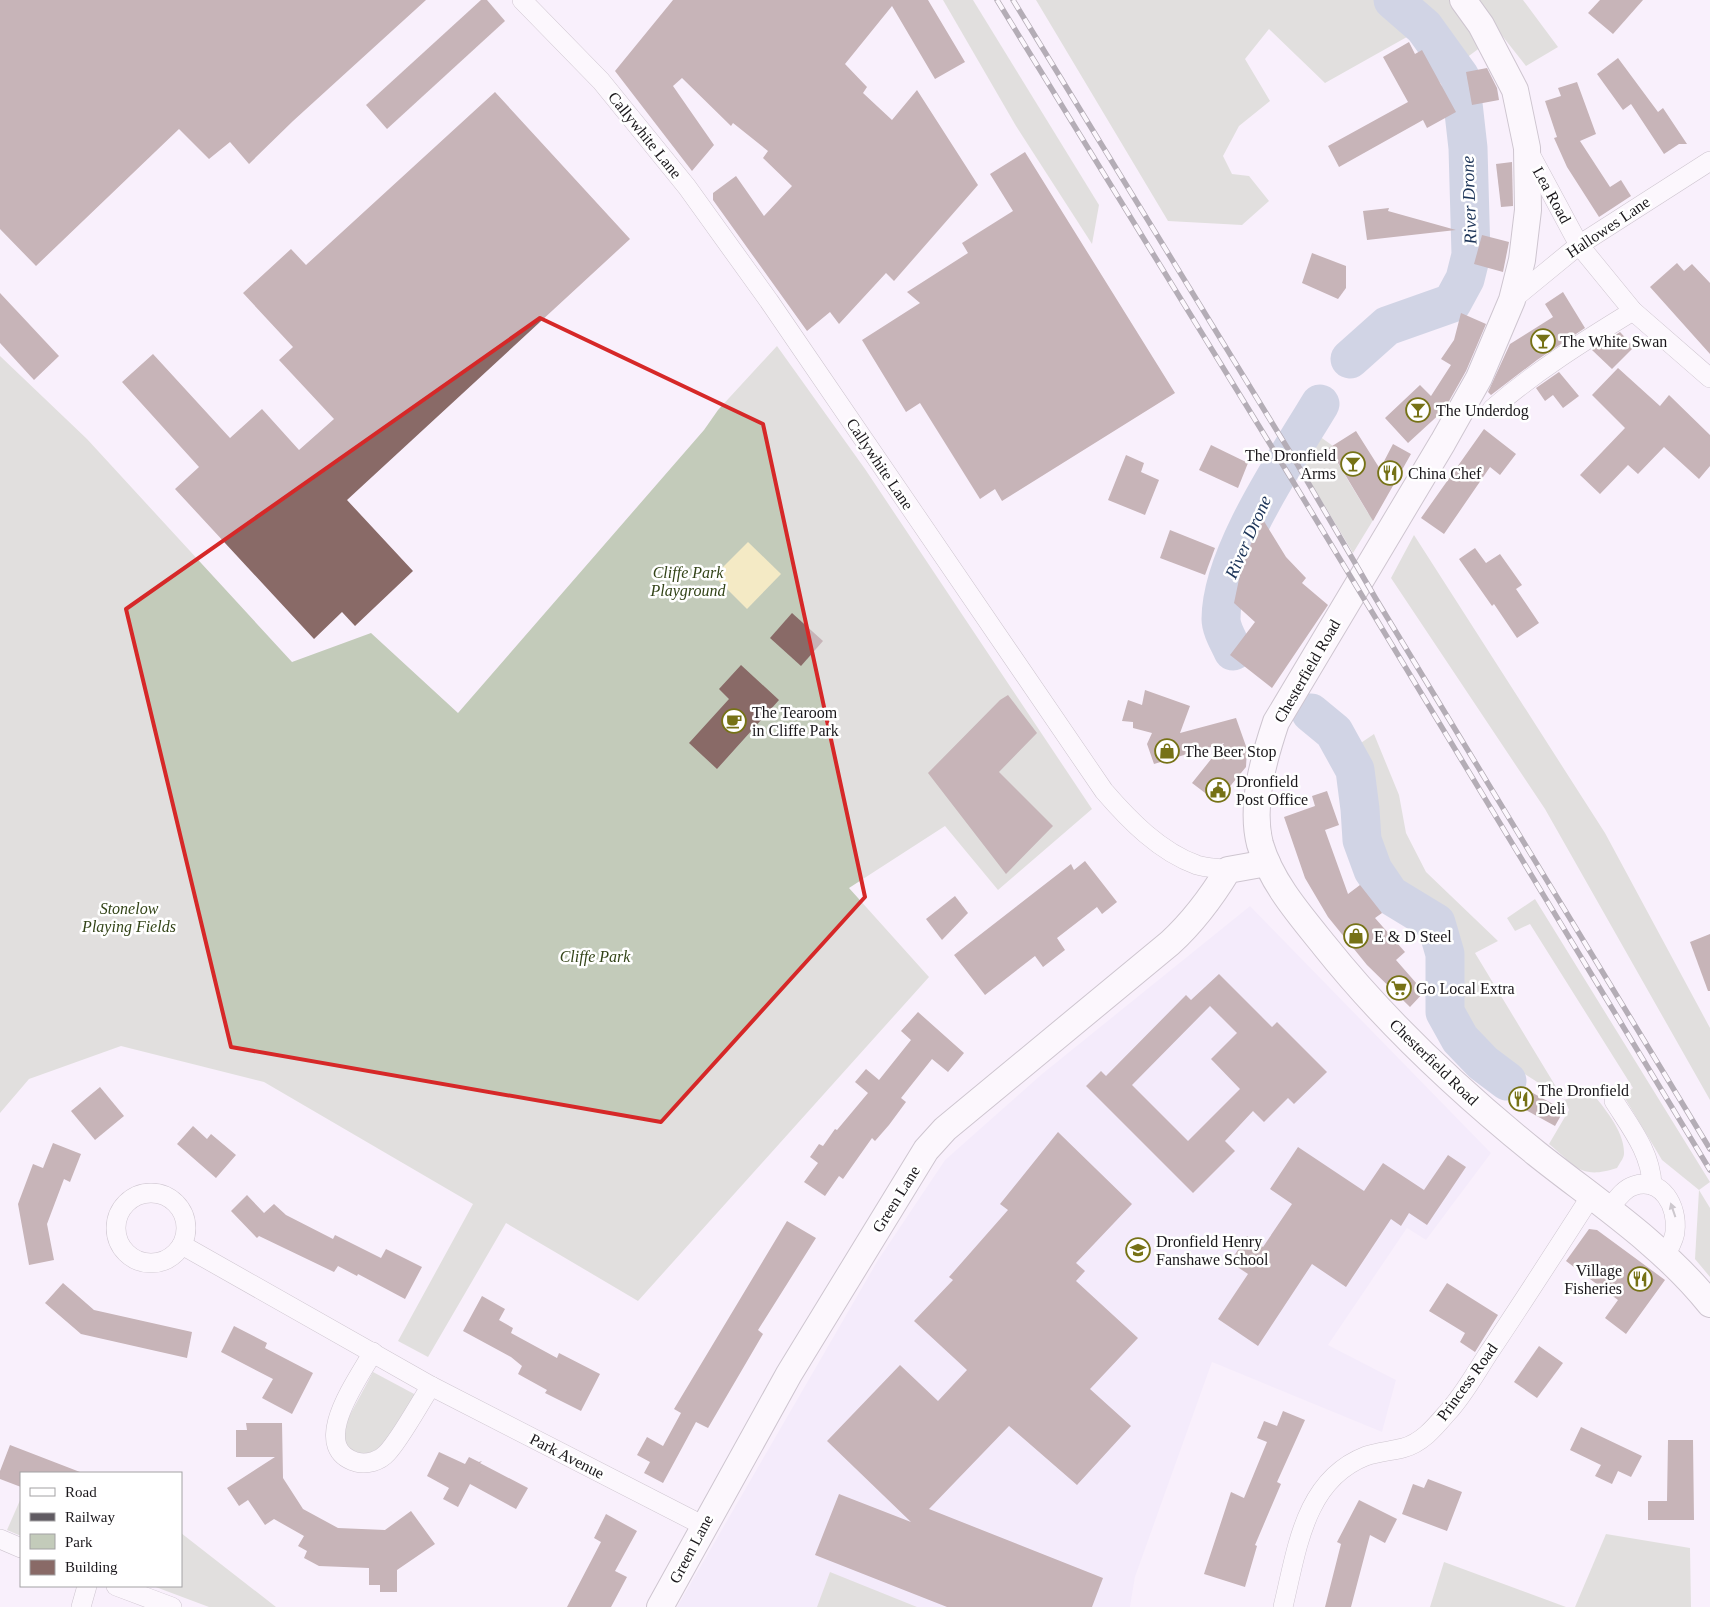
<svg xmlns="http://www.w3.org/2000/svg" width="1710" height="1607" viewBox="0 0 1710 1607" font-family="Georgia,serif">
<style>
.education{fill:#eee5fb}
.green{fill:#c3cbba}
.sand{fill:#f4eac5}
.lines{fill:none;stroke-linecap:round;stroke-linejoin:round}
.river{stroke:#a1b2cb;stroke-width:39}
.building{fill:#896a67;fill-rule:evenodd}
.street-casing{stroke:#99919b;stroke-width:20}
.secondary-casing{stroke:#99919b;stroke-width:28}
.street{stroke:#fff;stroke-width:19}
.secondary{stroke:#fff;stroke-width:26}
.rail-casing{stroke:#605b62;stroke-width:5.5}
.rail{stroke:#fff;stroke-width:4;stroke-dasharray:11;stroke-linecap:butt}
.oneway{fill:#989798}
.marked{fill:none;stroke:#d62828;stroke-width:4;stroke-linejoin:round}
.labels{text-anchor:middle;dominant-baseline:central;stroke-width:5;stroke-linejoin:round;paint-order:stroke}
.street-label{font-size:16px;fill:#1a171b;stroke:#fff}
.poi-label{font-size:16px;fill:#1a171b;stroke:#fff;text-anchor:start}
.park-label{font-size:16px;font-style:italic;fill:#334418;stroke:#fff}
.water-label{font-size:18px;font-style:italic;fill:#1b3357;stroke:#fff}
</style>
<rect width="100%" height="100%" fill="#f9f0fc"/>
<polygon class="education" points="1250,906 1491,1153 1426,1240 1407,1228 1328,1345 1396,1380 1382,1432 1212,1362 1135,1577 1130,1607 677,1607 878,1260 945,1160 1042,1074"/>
<g class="green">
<polygon points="943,0 973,0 1099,205 1092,244 1016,126"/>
<polygon points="1036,0 1523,0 1558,47 1526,66 1500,33 1443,75 1414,33 1325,83 1269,29 1245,59 1270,101 1239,126 1223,156 1232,174 1249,176 1269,201 1242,225 1168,221"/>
<polygon points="777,346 865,469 1092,809 998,890 945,826 849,888 929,977 638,1301 506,1223 428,1357 398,1341 473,1204 264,1082 121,1046 29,1079 0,1113 0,356 87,439 292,662 371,633 458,713 704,430 718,410"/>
<polygon points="1298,421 1333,446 1329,449 1368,513 1375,517 1353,553 1287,443"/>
<polygon points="1414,535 1605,833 1710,1028 1710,1100 1545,809 1391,578"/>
<path d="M1374 734 1399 795 1406 833 1426 872 1498 941 1475 953 1564 1100 1590 1090C1603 1107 1625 1131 1624 1154 1624 1158 1619 1164 1617 1168 1580 1180 1576 1166 1549 1144L1569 1110 1565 1100 1517 1069 1507 1081 1483 1063 1460 1039 1445 1012V954L1436 923 1390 895 1373 870 1362 840 1360 809 1333 762Z"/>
<polygon points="1535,899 1710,1182 1699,1190 1710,1208 1710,1277 1695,1259 1699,1190 1662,1160 1623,1095 1633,1088 1530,924 1515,931 1507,918"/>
<path d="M373 1372 416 1395 381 1449C364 1458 353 1454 341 1439L344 1426Z"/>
<polygon points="21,1498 21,1536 7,1530"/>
<polygon points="181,1533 276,1607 209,1607 153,1586 181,1586"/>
<polygon points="1606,1534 1690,1548 1691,1607 1575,1607"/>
<polygon points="1444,1562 1566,1607 1430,1607"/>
<polygon points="830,1572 917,1607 817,1607"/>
</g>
<polygon class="sand" points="748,542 781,574 747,609 714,576"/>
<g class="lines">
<g class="river">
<polyline points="1350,359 1387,326 1452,303 1465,279 1471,255 1468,148 1460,77 1424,27 1393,0"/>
<path d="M1233 651C1229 642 1221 629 1221 619 1221 555 1287 459 1320 404"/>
<polyline points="1311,713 1334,732 1355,770 1360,809 1362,840 1373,870 1390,895 1436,923 1445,954 1445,1012 1460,1039 1483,1063 1507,1081"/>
</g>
</g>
<g class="building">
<polygon points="0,0 426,0 293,121 249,164 230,142 209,159 179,129 36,266 0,229"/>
<polygon points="481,0 487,0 505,21 387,129 366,105"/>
<polygon points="673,0 928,0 965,62 935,79 892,6 845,64 867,87 863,93 892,120 917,90 978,185 894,281 886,273 839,324 830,312 807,331 713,200 713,193 736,176 764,216 792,186 763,158 768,151 733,123 731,126 682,78 673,86 714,145 692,171 615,71"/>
<polygon points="1600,0 1643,0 1613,34 1588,13"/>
<polygon points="1409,42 1415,54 1422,50 1456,112 1427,128 1423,120 1339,167 1328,146 1408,102 1383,57"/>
<polygon points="1618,58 1658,112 1663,108 1687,144 1679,144 1664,154 1631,104 1623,110 1597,74"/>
<polygon points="1487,68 1497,88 1499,100 1472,105 1466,72"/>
<polygon points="1577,82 1596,134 1580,141 1610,187 1621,180 1631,196 1599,217 1567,167 1554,138 1557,137 1545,101 1561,96 1558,88"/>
<polygon points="495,92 630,239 347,500 413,571 355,626 342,612 314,639 175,489 199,467 122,382 153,354 230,438 262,409 299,450 334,419 279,360 293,347 243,293 291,249 306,265"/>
<polygon points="1025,152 1175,393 1002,501 995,489 980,499 920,403 906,412 862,340 920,303 907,292 968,253 962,243 1013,211 990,174"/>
<polygon points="1512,162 1513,206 1501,207 1496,164"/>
<polygon points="1389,208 1388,211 1456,230 1367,240 1363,211"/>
<polygon points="1482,235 1509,242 1503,272 1474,264"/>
<polygon points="1312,253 1346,266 1346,288 1338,299 1302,283"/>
<polygon points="1677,263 1684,271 1692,264 1710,283 1710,354 1650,287"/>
<polygon points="1563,292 1585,328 1537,360 1491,395 1488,392 1510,344 1553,317 1545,304"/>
<polygon points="0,293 59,356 34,380 0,343"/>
<polygon points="1461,313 1486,324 1466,371 1444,410 1408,443 1385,418 1420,385 1431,396 1451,365 1441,359 1454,340"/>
<polygon points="1620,332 1634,347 1612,369 1592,350"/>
<polygon points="1618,368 1660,406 1669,395 1710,435 1710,466 1699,479 1664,447 1638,474 1628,465 1600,494 1580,475 1625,428 1592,395"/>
<polygon points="1559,372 1579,396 1563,408 1553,395 1545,401 1536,388"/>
<polygon points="1484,429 1516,454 1500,475 1490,467 1444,534 1421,518"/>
<polygon points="1356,431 1380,469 1393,444 1411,454 1373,521 1329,448"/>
<polygon points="1211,445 1248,463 1238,488 1199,470"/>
<polygon points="1126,455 1144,463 1141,472 1159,480 1145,515 1108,500"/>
<polygon points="1262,518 1286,557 1306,578 1302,583 1328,605 1272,688 1230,655 1255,622 1234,603 1242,565"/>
<polygon points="1170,530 1215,548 1205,575 1160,558"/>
<polygon points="1475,548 1486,563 1500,554 1522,585 1516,589 1539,623 1517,638 1494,604 1492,606 1459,559"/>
<polygon points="792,613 823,641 801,666 770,638"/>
<polygon points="741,665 779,700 717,769 689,743 729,699 719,689"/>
<polygon points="1145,690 1190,706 1180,733 1236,718 1247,749 1246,767 1217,802 1192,783 1224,743 1154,764 1147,744 1152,733 1133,728 1133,722 1122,721 1128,700 1142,705"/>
<polygon points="1008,695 1037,733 999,772 1053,826 1006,874 928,773 1000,700"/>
<polygon points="1327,791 1339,825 1325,830 1348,894 1360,885 1382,913 1375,918 1405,952 1396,960 1424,992 1410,1007 1367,965 1328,917 1305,878 1284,817 1315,806 1312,796"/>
<polygon points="1085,861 1117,902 1102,914 1097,907 1057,938 1065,950 1043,967 1035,956 985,995 954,955 1071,864 1074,870"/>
<polygon points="955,896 968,913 942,940 926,919"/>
<polygon points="1710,934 1710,991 1708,991 1690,942"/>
<path d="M1219 974 1272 1027 1277 1022 1327 1072 1294 1104 1288 1098 1264 1122 1253 1111 1225 1141 1235 1151 1193 1193 1086 1086 1101 1071 1106 1076 1186 995 1191 1000ZM1210 1006 1237 1033 1211 1059 1240 1089 1188 1141 1132 1085Z"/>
<polygon points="918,1012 964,1053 948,1072 932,1059 901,1098 906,1102 889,1125 875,1141 872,1138 843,1179 839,1176 825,1196 804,1182 818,1163 810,1157 819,1144 823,1146 835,1129 837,1130 868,1093 855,1082 866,1069 879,1080 911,1040 901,1031"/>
<polygon points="1520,1086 1564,1110 1555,1126 1511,1102"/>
<polygon points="100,1087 124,1116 95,1140 71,1111"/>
<polygon points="193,1126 207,1139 211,1134 236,1155 216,1178 177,1144"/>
<polygon points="1058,1132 1132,1204 1076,1263 1085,1271 1076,1281 1138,1338 1090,1389 1131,1426 1077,1485 1009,1426 929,1509 1103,1578 1092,1607 947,1607 815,1555 839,1494 911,1522 827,1441 900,1365 938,1401 967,1370 914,1321 953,1280 949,1277 1008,1210 1000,1204"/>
<polygon points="53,1143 81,1154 70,1182 64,1179 47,1224 54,1260 29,1265 18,1204 33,1164 43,1168"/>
<polygon points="1298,1147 1364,1191 1383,1163 1424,1190 1448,1155 1466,1167 1427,1225 1409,1213 1401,1226 1391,1219 1346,1287 1312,1264 1258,1346 1218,1319 1248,1274 1230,1262 1247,1236 1263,1247 1292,1204 1270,1189"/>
<polygon points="247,1195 264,1213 274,1204 286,1215 333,1239 335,1235 381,1258 386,1249 422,1267 405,1299 358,1274 357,1276 338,1266 334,1272 259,1236 257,1238 231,1211"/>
<polygon points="787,1221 816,1238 758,1330 763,1334 708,1428 696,1422 663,1483 644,1473 650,1462 637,1455 647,1437 663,1446 681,1413 674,1409"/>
<polygon points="1589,1229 1597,1230 1665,1280 1626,1334 1605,1318 1618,1300 1566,1261"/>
<polygon points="63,1283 94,1310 192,1332 187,1358 81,1334 45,1303"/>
<polygon points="1447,1283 1498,1315 1475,1352 1460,1342 1465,1333 1429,1311"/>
<polygon points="482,1296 505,1309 499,1320 513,1328 511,1333 557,1358 559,1353 600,1374 581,1411 545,1393 547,1390 518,1374 522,1366 511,1357 463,1331"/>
<polygon points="234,1326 267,1343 265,1348 313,1373 292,1414 262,1398 273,1379 221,1352"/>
<polygon points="1539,1346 1563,1363 1537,1398 1514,1382"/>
<polygon points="1283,1411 1305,1420 1277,1482 1281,1484 1255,1545 1257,1546 1245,1587 1204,1574 1231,1492 1244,1498 1267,1442 1257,1438 1264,1421 1277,1426"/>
<polygon points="246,1423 282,1423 283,1478 303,1509 338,1528 385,1530 411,1511 435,1544 397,1570 397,1592 380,1592 380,1585 369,1585 369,1568 319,1566 304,1558 307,1551 298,1546 304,1536 274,1519 265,1525 248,1500 239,1506 227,1488 275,1457 236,1457 236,1430 247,1430"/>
<polygon points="1581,1427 1642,1456 1631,1477 1618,1471 1612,1484 1595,1476 1601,1465 1570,1450"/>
<polygon points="1668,1440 1693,1440 1694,1520 1648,1520 1648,1501 1667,1501"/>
<polygon points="10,1445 80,1472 80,1473 21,1473 21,1487 0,1479 0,1471"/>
<polygon points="439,1452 465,1464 469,1457 479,1462 482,1461 480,1463 528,1488 516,1509 470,1484 458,1507 443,1499 449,1488 427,1476"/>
<polygon points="1428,1479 1462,1492 1447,1531 1402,1514 1413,1484 1424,1488"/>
<polygon points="1359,1500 1397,1519 1385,1543 1370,1535 1351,1607 1325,1607 1341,1544 1337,1542"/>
<polygon points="606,1514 637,1531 615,1571 627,1577 611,1607 567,1607 601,1542 594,1538"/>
</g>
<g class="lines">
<g class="street-casing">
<g id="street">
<path d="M522 0 601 81 687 187 769 301 1104 791C1129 820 1160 852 1197 865 1207 868 1218 868 1228 870"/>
<polyline points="1529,152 1579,245 1633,311 1710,378"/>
<polyline points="1512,300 1579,245 1710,161"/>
<path d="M1492 409C1536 371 1584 341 1633 311"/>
<path d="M1614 1101C1631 1128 1651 1153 1652 1185"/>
<circle cx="151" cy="1228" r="35"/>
<path d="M1608 1210C1615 1202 1623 1189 1633 1186 1662 1176 1678 1207 1675 1231 1675 1239 1669 1248 1665 1256"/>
<polyline points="182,1245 431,1386 704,1526"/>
<path d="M373 1352C359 1378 307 1447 356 1462 367 1465 380 1461 387 1453 401 1438 419 1404 431 1386"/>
<polyline points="0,1539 21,1548"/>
<polyline points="116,1586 172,1607"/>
<polyline points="81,1607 87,1586"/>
<path d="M1283 1607C1297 1550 1304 1480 1366 1456 1378 1452 1391 1451 1403 1448 1422 1443 1435 1427 1447 1413 1463 1396 1475 1374 1488 1354 1523 1302 1557 1249 1591 1196"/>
</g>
</g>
<g class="secondary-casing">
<g id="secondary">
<path d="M1463 0 1481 25 1515 90 1527 148 1528 210 1522 260 1512 300 1479 378 1443 442 1276 722C1264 758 1250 805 1260 844 1271 882 1299 914 1324 945 1386 1023 1459 1091 1537 1154 1596 1201 1662 1244 1710 1304"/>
<path d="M660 1607 789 1374 926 1150 945 1129 1170 943C1194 921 1211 898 1228 870L1267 863"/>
</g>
</g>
<use href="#street" class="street"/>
<use href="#secondary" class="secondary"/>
<g class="rail-casing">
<g id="rail">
<polyline points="997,0 1289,475 1710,1170"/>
<polyline points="1013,0 1296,462 1376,599 1710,1149"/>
</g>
</g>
<use href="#rail" class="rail"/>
</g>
<defs><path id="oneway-solid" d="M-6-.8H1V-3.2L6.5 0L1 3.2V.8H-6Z" transform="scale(1.25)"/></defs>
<use class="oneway" href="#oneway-solid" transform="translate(1673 1210) rotate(-109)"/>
<path d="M0 0H1710V1607H0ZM540 318 763 424 865 897 661 1122 231 1047 126 609Z" fill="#f9f0fc" fill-opacity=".55" fill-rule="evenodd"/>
<path class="marked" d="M540 318 763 424 865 897 661 1122 231 1047 126 609Z"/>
<defs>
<g id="bar-ring" transform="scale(1.25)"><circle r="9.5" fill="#fff" stroke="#767216" stroke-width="1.5"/><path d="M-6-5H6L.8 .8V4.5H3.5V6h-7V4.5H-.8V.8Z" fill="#767216"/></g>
<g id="restaurant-ring" transform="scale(1.25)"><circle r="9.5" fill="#fff" stroke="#767216" stroke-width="1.5"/><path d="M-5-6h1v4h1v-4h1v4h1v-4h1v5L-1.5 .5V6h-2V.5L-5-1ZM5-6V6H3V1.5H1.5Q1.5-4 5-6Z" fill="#767216"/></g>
<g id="cafe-ring" transform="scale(1.25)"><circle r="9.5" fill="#fff" stroke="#767216" stroke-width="1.5"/><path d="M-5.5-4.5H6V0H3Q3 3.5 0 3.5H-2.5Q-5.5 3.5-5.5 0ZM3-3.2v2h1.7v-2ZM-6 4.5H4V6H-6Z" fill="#767216"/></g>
<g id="shop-ring" transform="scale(1.25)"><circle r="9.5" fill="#fff" stroke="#767216" stroke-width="1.5"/><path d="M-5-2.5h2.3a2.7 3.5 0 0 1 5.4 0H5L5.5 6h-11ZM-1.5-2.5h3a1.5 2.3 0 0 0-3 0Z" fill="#767216"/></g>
<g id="civic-ring" transform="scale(1.25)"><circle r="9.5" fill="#fff" stroke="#767216" stroke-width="1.5"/><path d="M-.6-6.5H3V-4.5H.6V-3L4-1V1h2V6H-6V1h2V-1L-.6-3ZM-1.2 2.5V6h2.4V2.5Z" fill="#767216"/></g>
<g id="supermarket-ring" transform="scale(1.25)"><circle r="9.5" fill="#fff" stroke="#767216" stroke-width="1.5"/><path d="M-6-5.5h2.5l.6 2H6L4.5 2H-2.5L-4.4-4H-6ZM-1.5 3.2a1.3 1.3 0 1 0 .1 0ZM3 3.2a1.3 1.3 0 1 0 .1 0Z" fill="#767216"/></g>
<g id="school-ring" transform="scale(1.25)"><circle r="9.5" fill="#fff" stroke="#767216" stroke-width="1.5"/><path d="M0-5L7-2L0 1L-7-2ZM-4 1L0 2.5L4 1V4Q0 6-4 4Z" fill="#767216"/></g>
</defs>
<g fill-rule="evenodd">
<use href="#bar-ring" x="1543" y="341"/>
<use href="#bar-ring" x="1418" y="410"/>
<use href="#bar-ring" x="1353" y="464"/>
<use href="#restaurant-ring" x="1390" y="473"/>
<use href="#cafe-ring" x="734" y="721"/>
<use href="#shop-ring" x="1167" y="751"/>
<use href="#civic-ring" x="1218" y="790"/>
<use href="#shop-ring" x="1356" y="936"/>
<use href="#supermarket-ring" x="1399" y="988"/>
<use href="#restaurant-ring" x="1521" y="1099"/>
<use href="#school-ring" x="1138" y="1250"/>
<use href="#restaurant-ring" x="1640" y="1279"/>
</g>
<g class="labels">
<g class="street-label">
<text transform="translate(645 135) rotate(51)">Callywhite Lane</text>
<text transform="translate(1552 195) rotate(61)">Lea Road</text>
<text transform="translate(1608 227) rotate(-34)">Hallowes Lane</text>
<text transform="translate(880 464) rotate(56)">Callywhite Lane</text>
<text transform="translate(1307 671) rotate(-60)">Chesterfield Road</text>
<text transform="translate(1434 1062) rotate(44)">Chesterfield Road</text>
<text transform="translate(896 1199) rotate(-58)">Green Lane</text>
<text transform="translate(1467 1382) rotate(-54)">Princess Road</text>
<text transform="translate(567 1456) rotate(27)">Park Avenue</text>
<text transform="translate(691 1549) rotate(-62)">Green Lane</text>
</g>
<g class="poi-label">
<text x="1560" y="341">The White Swan</text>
<text x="1436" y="410">The Underdog</text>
<text x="1336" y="455" text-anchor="end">The Dronfield<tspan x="1336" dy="18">Arms</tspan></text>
<text x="1408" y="473">China Chef</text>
<text x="752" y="712">The Tearoom<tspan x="752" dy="18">in Cliffe Park</tspan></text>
<text x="1184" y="751">The Beer Stop</text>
<text x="1236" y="781">Dronfield<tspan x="1236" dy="18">Post Office</tspan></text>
<text x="1374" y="936">E &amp; D Steel</text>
<text x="1416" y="988">Go Local Extra</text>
<text x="1538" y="1090">The Dronfield<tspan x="1538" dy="18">Deli</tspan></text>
<text x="1156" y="1241">Dronfield Henry<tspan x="1156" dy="18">Fanshawe School</tspan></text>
<text x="1622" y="1270" text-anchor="end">Village<tspan x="1622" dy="18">Fisheries</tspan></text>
</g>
<g class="park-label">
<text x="688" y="572">Cliffe Park<tspan x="688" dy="18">Playground</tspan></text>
<text x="129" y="908">Stonelow<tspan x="129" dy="18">Playing Fields</tspan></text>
<text x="595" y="956">Cliffe Park</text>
</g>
<g class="water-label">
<text transform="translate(1469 200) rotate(-92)">River Drone</text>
<text transform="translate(1248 537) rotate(-66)">River Drone</text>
</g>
</g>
<rect x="20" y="1472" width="162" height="115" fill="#ffffff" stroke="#a3a2a4"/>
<rect x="30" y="1488" width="25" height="8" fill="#ffffff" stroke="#a3a2a4"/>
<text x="65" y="1497" font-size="15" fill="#1a171b">Road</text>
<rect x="30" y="1513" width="25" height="8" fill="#605b62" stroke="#a3a2a4"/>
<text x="65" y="1522" font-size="15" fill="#1a171b">Railway</text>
<rect x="30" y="1534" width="25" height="15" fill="#c3cbba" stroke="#a3a2a4"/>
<text x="65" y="1547" font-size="15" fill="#1a171b">Park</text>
<rect x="30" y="1560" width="25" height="15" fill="#896a67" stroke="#a3a2a4"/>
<text x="65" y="1572" font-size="15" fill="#1a171b">Building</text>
</svg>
